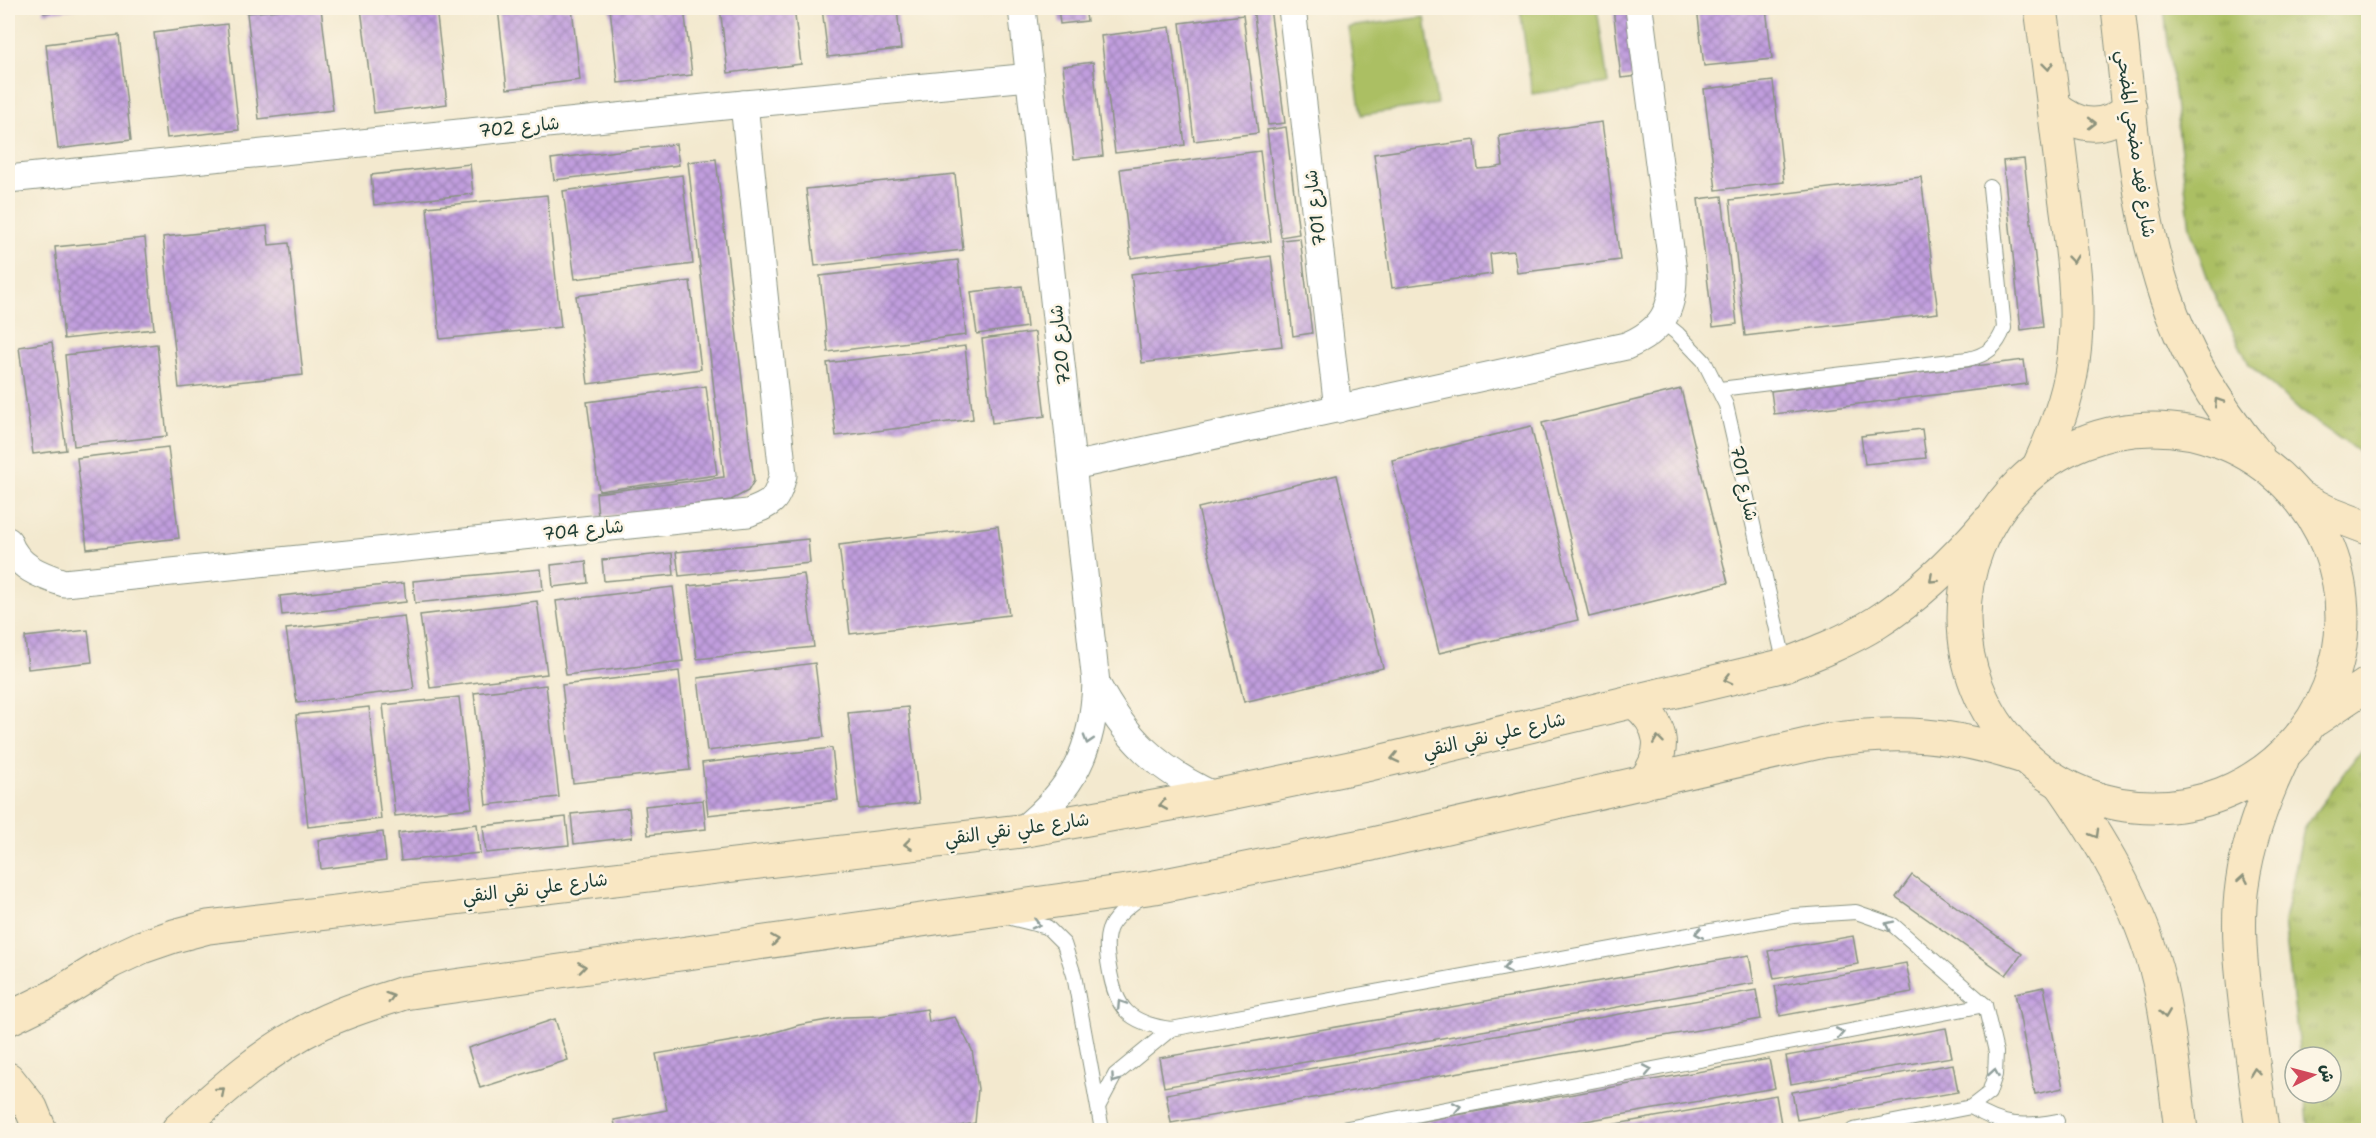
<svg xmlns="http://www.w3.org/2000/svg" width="2376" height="1138" viewBox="0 0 2376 1138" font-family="'Shantell Sans','Playpen Sans Arabic',sans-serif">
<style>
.grass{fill:url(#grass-tufts);stroke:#657e4c;stroke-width:1.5}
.green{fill:#abbf63;stroke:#657e4c;stroke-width:1.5}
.building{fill:url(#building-cross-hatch)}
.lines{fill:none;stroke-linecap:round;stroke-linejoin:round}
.lane-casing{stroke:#899382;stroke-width:16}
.street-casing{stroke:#899382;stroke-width:29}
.secondary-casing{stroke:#899382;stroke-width:35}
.lane{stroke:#fff;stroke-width:14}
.street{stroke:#fff;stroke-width:27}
.secondary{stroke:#f9e7c3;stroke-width:33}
.oneway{stroke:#8c927c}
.oneway2{stroke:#8f9e9a}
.labels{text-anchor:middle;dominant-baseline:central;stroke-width:5;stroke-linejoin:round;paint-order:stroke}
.street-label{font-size:18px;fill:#1f3d34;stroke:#fcf5e5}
</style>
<defs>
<pattern id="grass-tufts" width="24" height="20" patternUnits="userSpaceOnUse" patternTransform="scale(1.5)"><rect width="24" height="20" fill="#abbf63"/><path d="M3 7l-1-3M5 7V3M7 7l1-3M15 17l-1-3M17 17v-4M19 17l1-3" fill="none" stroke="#8b9c52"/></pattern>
<pattern id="building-cross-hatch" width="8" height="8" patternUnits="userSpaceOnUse" patternTransform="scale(1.5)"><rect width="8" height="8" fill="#c19ede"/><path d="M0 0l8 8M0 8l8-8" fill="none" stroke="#9c82b5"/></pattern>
</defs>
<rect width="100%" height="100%" fill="#fcf5e5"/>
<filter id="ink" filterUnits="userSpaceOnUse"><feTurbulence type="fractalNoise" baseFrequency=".0167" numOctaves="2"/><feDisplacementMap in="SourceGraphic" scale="12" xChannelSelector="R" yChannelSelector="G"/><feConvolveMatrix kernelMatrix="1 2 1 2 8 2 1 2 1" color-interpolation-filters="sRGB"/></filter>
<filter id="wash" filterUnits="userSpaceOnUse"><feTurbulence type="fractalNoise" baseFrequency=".008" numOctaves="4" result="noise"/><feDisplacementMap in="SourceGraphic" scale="24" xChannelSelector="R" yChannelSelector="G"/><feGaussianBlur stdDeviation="1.35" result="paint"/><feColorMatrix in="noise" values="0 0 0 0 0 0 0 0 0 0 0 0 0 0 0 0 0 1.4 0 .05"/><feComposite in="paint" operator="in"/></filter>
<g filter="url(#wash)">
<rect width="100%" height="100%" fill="#f3e9cf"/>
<g class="grass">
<polygon points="2164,8 2368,8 2368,458 2300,411 2249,364 2212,290 2190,228"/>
<polygon points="2368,746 2368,1130 2309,1130 2305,1093 2331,1093 2331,1057 2300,1057 2284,921 2304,828 2356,757"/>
</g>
<g class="green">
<polygon points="1520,8 1597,8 1608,83 1532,94"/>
<polygon points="1425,17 1437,104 1361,115 1348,27"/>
</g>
<g id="blocks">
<g class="building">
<polygon points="43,8 75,8 75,9 44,13"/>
<polygon points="300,8 321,8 333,110 259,119 247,13"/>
<polygon points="361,8 436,8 447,104 374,113"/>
<polygon points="498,8 572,8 580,80 507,89"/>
<polygon points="610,8 684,8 692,75 618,83"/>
<polygon points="720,8 794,8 801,64 728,73"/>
<polygon points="822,8 897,8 901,49 828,57"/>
<polygon points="1058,8 1085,8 1087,21 1060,24"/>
<polygon points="1098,8 1138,8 1138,9 1099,13"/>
<polygon points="1253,8 1270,8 1285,123 1268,125"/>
<polygon points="1613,8 1629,8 1638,76 1621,78"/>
<polygon points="1697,8 1766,8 1772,59 1704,66"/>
<polygon points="1243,15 1258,133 1194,141 1180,23"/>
<polygon points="227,24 239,130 167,138 154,33"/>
<polygon points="1170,27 1185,145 1115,153 1101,36"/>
<polygon points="119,35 131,140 58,149 46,44"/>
<polygon points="1093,62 1103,156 1074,159 1063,66"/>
<polygon points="1773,81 1784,182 1716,190 1704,89"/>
<polygon points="1602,122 1620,260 1517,273 1514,251 1502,252 1490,254 1492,274 1392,288 1374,154 1475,140 1478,169 1491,168 1503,166 1499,136"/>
<polygon points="1286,127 1299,234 1281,237 1267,130"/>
<polygon points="676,144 679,165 554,180 551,159"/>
<polygon points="1260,151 1271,241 1131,258 1120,169"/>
<polygon points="716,159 754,481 748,491 731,500 598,517 596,493 724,477 688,162"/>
<polygon points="2024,159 2043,327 2021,330 2003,161"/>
<polygon points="470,164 473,194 374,205 371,175"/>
<polygon points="955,174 963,250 815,266 806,189"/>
<polygon points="682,175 693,264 575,279 563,191"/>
<polygon points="1921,177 1938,313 1745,336 1730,200"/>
<polygon points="547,195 561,327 440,339 427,207"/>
<polygon points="1722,196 1737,324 1713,327 1698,199"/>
<polygon points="267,226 269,245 289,243 303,375 179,388 163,237"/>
<polygon points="145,238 154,329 64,339 55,247"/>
<polygon points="1300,238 1312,333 1293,336 1282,240"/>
<polygon points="1271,256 1282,346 1142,363 1131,274"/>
<polygon points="958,260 966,335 828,352 820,276"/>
<polygon points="690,281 701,369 588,384 576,296"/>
<polygon points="1022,286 1027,327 977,334 971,292"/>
<polygon points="1035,332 1045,416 992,423 982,339"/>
<polygon points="52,342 66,450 33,454 19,347"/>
<polygon points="157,344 167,436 74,446 65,355"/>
<polygon points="965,346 973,419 836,436 827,363"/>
<polygon points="2024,360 2027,384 1774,414 1771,391"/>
<polygon points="706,386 717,475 599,491 587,402"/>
<polygon points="1681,389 1728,583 1589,617 1542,423"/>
<polygon points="1531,426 1578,620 1439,653 1392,460"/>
<polygon points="1922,429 1926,458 1865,464 1861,436"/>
<polygon points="168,447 179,538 87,549 77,458"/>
<polygon points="1337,475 1383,668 1244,702 1198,508"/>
<polygon points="998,526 1009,615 850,634 839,545"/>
<polygon points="808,539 810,563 679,576 676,552"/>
<polygon points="672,553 674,575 604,581 602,560"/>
<polygon points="586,561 588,583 553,587 551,565"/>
<polygon points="541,569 543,590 415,603 413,581"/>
<polygon points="804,574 814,647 697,659 688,586"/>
<polygon points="404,583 406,602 282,615 280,596"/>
<polygon points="673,587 683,661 566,675 556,601"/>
<polygon points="537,601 547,674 430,688 420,615"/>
<polygon points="404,616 414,689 297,703 286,629"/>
<polygon points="88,630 92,662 28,669 25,637"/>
<polygon points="815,663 824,737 707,751 698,678"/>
<polygon points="679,671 690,770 573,783 562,685"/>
<polygon points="546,685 559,797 486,805 474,693"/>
<polygon points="459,697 472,808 395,816 383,705"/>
<polygon points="369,707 381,819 308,827 296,715"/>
<polygon points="908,707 919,803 859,809 848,713"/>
<polygon points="832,748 838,800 708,815 702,763"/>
<polygon points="703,800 706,829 648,835 645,806"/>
<polygon points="629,808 632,837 574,844 571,814"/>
<polygon points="566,817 569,845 486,853 483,826"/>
<polygon points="477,824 480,853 401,861 398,833"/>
<polygon points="383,832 386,861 321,869 318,840"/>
<polygon points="1912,875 2022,954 2006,975 1896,897"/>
<polygon points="1853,936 1858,964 1774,979 1768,951"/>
<polygon points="1749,955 1754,983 1164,1087 1159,1058"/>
<polygon points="1906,963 1912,992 1780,1016 1775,986"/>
<polygon points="2044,987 2063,1088 2035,1094 2015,993"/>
<polygon points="1756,990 1761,1019 1171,1123 1166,1094"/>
<polygon points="927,1009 929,1022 955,1017 972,1050 978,1089 975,1123 949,1128 949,1130 616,1130 614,1120 667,1110 656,1054 762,1036 799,1025 845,1017 880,1016"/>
<polygon points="555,1019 568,1060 480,1088 468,1048"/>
<polygon points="1946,1028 1952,1057 1791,1084 1786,1056"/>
<polygon points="1769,1059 1775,1088 1534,1130 1373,1130"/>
<polygon points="1953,1064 1958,1092 1797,1120 1792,1092"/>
<polygon points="1776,1095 1781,1124 1746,1130 1583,1130"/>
</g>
</g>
</g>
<g filter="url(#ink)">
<use href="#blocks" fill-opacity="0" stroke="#899382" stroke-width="1.5"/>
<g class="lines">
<g class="lane-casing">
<g id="lane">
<polyline points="1662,321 1678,334 1704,361 1726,405 1785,665"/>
<path d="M1720 389 1968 359C1987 355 1997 347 2004 328L1990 187"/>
<path d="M1141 897C1131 905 1113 917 1109 930 1105 941 1107 956 1109 967 1116 1009 1128 1023 1171 1029L1793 916 1856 912 1893 925 1985 1005 1996 1052 1995 1075 1989 1093 1971 1107 1853 1130"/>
<polyline points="1011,918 1047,927 1064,944 1074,975 1102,1130"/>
<polyline points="1098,1107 1115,1075 1171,1029"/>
<path d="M1971 1107C2002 1126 2022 1128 2057 1121"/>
<polyline points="1337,1130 1985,1005"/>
</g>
</g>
<g class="street-casing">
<g id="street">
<polyline points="1292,8 1338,409"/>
<polyline points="8,179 744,104 1030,77"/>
<path d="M1073 466 1626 346C1662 331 1674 310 1673 272L1639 8"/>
<path d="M8 541C17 567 40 575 64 583L748 513C773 503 776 502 783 475L744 104"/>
<path d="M1096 683C1125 738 1158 770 1215 796"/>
<path d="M1021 831C1074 788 1093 751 1096 683L1022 8"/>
</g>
</g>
<g class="secondary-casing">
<g id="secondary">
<path d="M2118 8C2129 103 2135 202 2165 294 2184 353 2218 407 2257 455"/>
<path d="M2054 107C2080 129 2104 130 2130 108"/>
<circle cx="2153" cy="618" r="189"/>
<path d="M2039 466C2054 433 2068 399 2073 362 2081 304 2072 247 2064 189 2057 129 2049 68 2041 8"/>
<polyline points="2300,498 2331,514 2368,528"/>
<path d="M1635 702C1665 726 1667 753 1643 783"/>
<polyline points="2316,719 2368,684"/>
<path d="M2062 785C2106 848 2147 918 2162 995 2171 1039 2175 1085 2181 1130"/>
<path d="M8 1019 55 996 110 962 142 947 174 936 208 927 1021 831 1215 796 1370 764 1785 665C1816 653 1847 641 1876 623 1919 596 1955 560 1988 522"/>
<polyline points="8,1079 31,1108 40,1130"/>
<path d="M178 1130C222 1090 267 1049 321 1023 348 1010 376 1002 404 993L1155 887 1372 844 1824 741C1899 729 1953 734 2024 757"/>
<path d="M2262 1130C2257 1093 2252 1055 2247 1017 2242 974 2236 929 2242 885 2248 841 2263 800 2282 760"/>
</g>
</g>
<use href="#lane" class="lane"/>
<use href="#street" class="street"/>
<use href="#secondary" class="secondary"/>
</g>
<defs><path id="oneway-chevron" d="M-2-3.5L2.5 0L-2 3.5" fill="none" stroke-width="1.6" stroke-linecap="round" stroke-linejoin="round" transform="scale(1.5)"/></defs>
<g class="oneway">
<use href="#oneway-chevron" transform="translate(2048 66) rotate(83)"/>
<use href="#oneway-chevron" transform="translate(2092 123)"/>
<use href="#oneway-chevron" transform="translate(2073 259) rotate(84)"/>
<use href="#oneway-chevron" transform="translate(2218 402) rotate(-123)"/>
<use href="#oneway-chevron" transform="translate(1933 579) rotate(138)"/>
<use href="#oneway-chevron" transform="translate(1728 679) rotate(166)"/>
<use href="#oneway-chevron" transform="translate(1658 740) rotate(-97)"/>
<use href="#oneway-chevron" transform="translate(1395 758) rotate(167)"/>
<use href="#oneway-chevron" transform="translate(1163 805) rotate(170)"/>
<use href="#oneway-chevron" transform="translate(2095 834) rotate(60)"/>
<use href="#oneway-chevron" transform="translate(908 844) rotate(173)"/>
<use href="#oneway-chevron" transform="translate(2243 879) rotate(-80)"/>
<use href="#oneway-chevron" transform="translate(775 940) rotate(-8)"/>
<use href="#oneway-chevron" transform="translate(582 967) rotate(-8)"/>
<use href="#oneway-chevron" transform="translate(390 997) rotate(-17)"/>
<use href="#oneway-chevron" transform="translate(2165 1014) rotate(82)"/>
<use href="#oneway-chevron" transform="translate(2255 1072) rotate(-97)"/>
<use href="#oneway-chevron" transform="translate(221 1091) rotate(-41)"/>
</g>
<g class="oneway2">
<use href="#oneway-chevron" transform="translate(1088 740) rotate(107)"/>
<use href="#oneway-chevron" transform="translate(1036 924) rotate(14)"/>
<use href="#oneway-chevron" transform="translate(1889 925) rotate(-154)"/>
<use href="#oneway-chevron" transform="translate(1699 933) rotate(170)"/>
<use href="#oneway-chevron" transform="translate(1507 968) rotate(170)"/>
<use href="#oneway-chevron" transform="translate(1121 1004) rotate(-123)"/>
<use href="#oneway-chevron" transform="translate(1840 1033) rotate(-11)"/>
<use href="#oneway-chevron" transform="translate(1648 1070) rotate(-11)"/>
<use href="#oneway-chevron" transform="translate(1994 1073) rotate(-81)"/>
<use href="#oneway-chevron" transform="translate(1115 1079) rotate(125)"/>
<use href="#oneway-chevron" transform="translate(1457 1107) rotate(-11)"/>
</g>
</g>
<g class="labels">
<g class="street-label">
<text transform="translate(519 127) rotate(-6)">شارع 702</text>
<text transform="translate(2136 144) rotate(82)">شارع فهد مضحي المضحي</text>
<text transform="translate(1315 208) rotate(-97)">شارع 701</text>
<text transform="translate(1060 345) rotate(-96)">شارع 720</text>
<text transform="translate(1744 483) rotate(78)">شارع 701</text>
<text transform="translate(583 530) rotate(-6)">شارع 704</text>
<text transform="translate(1494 735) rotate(-13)">شارع علي نقي النقي</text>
<text transform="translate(1017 829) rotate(-8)">شارع علي نقي النقي</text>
<text transform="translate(535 888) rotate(-7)">شارع علي نقي النقي</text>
</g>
</g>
<rect width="2376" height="1138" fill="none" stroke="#fcf5e5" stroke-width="30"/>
<g transform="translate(2313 1075) rotate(84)"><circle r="28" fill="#fcf5e5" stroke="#a4ab9e" stroke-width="1.5"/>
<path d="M0-4.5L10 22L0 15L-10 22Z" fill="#d1495b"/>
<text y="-9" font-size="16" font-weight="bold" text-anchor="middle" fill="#1f3d34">ش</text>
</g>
</svg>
